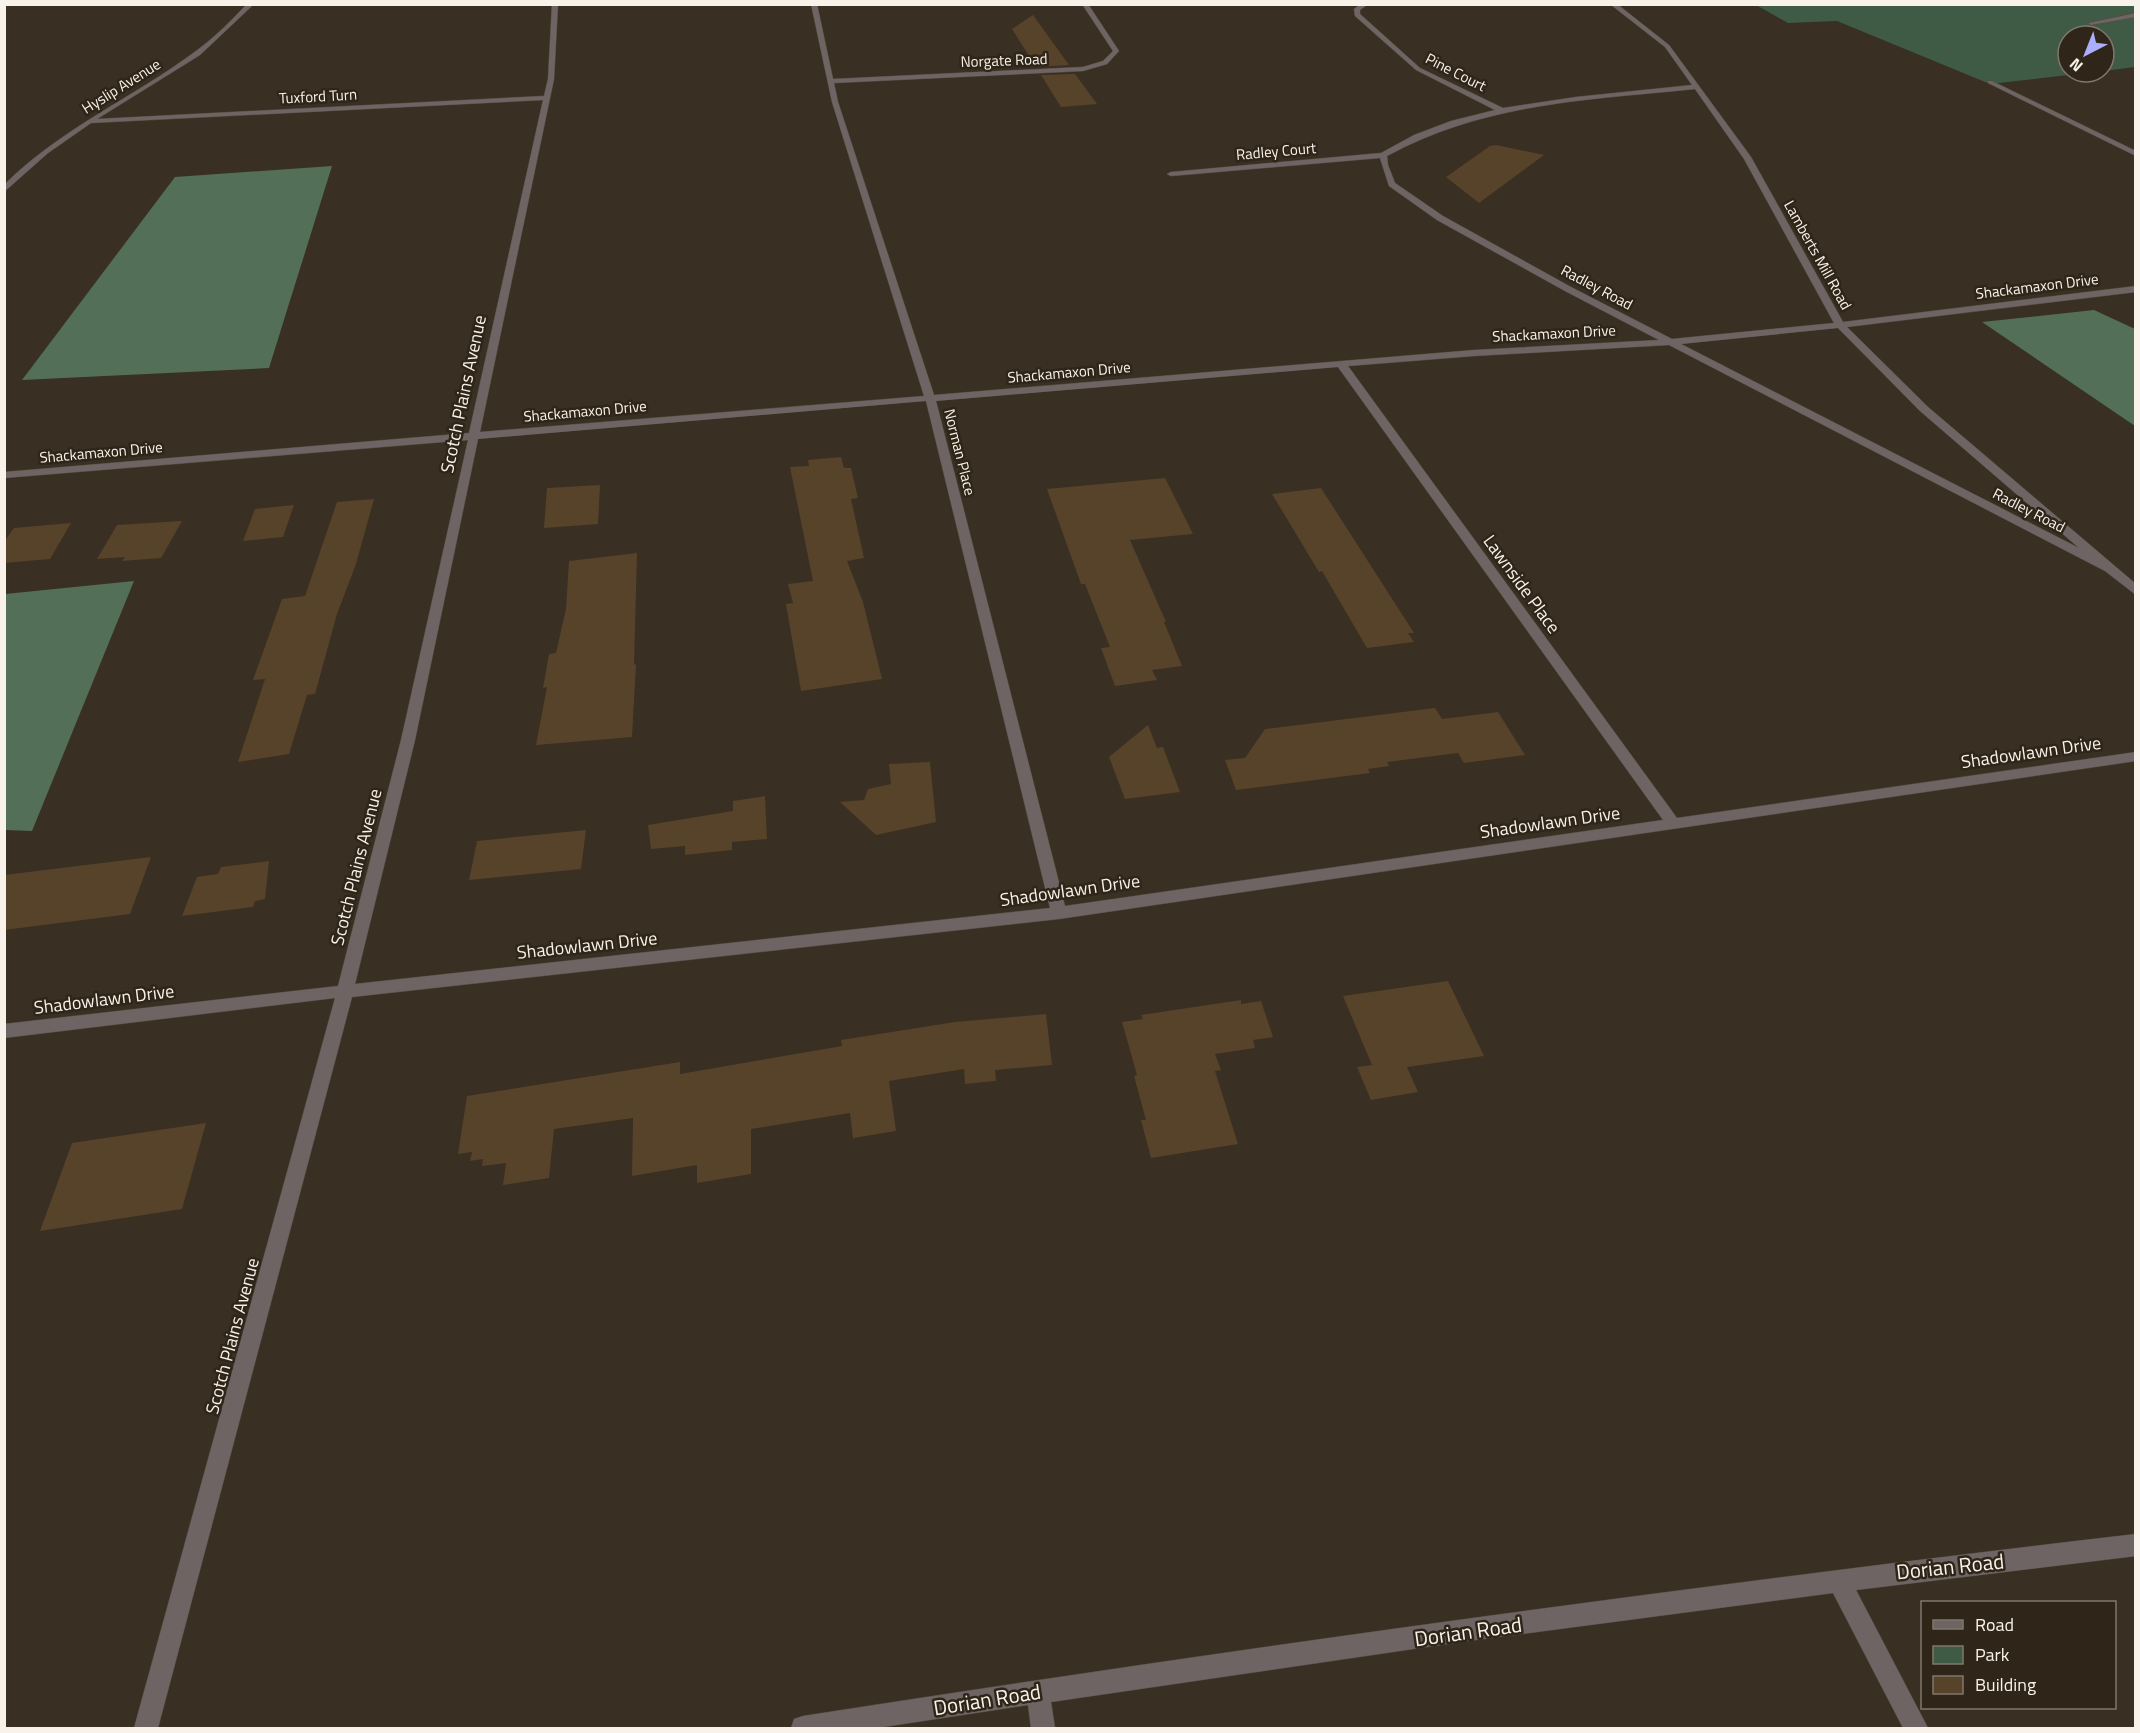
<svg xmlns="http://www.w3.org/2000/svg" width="2140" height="1733" viewBox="0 0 2140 1733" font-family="'Titillium Web',sans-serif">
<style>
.green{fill:#3f5b45}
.forest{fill:#536f58}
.building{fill:#574329}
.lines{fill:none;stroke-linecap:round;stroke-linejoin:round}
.minor-casing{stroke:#544a3e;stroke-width:1}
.minor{fill:#6e6464;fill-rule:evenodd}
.labels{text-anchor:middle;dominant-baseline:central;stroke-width:5;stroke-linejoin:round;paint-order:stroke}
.far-street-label{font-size:15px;fill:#f9f2ea;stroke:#2f2519}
.street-label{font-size:18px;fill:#f9f2ea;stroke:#2f2519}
.near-street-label{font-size:21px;fill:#f9f2ea;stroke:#2f2519}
</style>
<rect width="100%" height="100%" fill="#392f22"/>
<polygon class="green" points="1756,5 2135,5 2135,67 2104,71 2104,36 2068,36 2068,72 2094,72 1990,84 1837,21 1788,23"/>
<g class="forest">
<polygon points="332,166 269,368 22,380 175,177"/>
<polygon points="2094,310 2135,329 2135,426 1982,322"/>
<polygon points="134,581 32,831 5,830 5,594"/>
</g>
<g class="building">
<polygon points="1033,15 1069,65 1036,67 1012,29"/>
<polygon points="1075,74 1097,104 1061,107 1041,75"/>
<polygon points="1496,145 1544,155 1479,203 1446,177 1490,146"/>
<polygon points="841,457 844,468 851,468 858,498 851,499 864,558 847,561 863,602 882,679 801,691 786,604 793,603 788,584 813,581 790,467 809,466 808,460"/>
<polygon points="1165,478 1193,534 1130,540 1166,622 1164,622 1182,666 1152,670 1157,680 1115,686 1101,648 1110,647 1085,584 1081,584 1047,489"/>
<polygon points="600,485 598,524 544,528 547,488"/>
<polygon points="1321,488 1414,633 1408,633 1414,642 1367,648 1322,571 1319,572 1272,494"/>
<polygon points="374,499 356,564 337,614 315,694 307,695 289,754 238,762 265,679 253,680 282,599 305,596 337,502"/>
<polygon points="294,505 283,537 243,541 255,509"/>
<polygon points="182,521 161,558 122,561 125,557 97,559 117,525"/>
<polygon points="71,523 50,559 4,563 4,542 14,528"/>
<polygon points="637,553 634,665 636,664 632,737 536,745 547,687 543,688 549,654 556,653 566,609 569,561"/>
<polygon points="1435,708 1442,719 1498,712 1525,755 1464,763 1458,753 1387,762 1389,766 1368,769 1370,773 1236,790 1225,760 1245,758 1265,729"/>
<polygon points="1148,725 1157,748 1163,747 1180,792 1125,799 1109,757"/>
<polygon points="930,762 936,822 876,835 840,802 864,800 868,789 891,784 889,764"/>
<polygon points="765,796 767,839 732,842 732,850 685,855 685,846 651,849 648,825 733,811 733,801"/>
<polygon points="586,830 581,869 469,880 477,841"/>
<polygon points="151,857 130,914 4,930 4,875"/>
<polygon points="269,861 265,899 255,901 253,907 182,916 197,877 218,874 221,867"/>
<polygon points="1448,981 1484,1056 1407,1067 1418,1092 1371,1100 1357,1067 1372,1065 1343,996"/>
<polygon points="1241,1000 1241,1004 1261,1001 1273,1037 1253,1040 1255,1048 1215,1054 1221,1070 1215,1071 1238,1144 1151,1158 1141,1120 1146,1120 1134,1076 1137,1075 1122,1022 1143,1019 1141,1015"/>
<polygon points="1046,1014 1052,1065 995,1070 996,1081 965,1084 964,1069 889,1081 896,1131 853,1138 850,1113 751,1129 751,1174 697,1183 697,1165 632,1176 633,1118 554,1129 549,1178 503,1185 506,1163 482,1166 483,1159 470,1161 472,1152 458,1154 467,1096 680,1062 680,1074 842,1046 841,1040 955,1022"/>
<polygon points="206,1123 182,1209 40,1231 72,1143"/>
</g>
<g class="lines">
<g class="minor-casing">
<g id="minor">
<path d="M247 4H254L200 55 97 119 544 96 548 79 552 4H558L554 79 480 432 924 396 832 102 811 4H817L833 79 1083 67 1103 61 1113 51 1082 4H1088L1119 51 1107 64 1083 71 834 83 838 102 934 395 1474 350 1659 340 1565 291 1437 220 1389 186 1380 158 1171 176 1167 174 1171 172 1381 153 1414 135 1451 121 1495 110 1416 70 1355 16 1354 9 1361 4 1367 5 1360 10V14L1420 68 1503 108 1576 97 1692 85 1665 47 1610 4H1617L1669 45 1751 157 1843 322 2136 286V292L1847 327 1928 407 2136 584V595L2105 571 1669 345 1474 356 1348 366 1677 818 2136 752V761L1059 919 352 997 158 1728H134L335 998 4 1038V1024L338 986 401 740 468 440 4 478V472L469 433 543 100 91 123 48 153 4 192V185C61 128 133 98 196 51 215 37 231 21 247 4ZM1695 89 1744 159 1834 323 1672 339 1571 287 1443 216 1395 183 1388 165 1387 156C1484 103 1587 100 1695 89ZM1838 328 1920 411 2079 548 1681 344ZM1338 367 1663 820 1065 906 936 401ZM926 401 1050 908 355 984 415 740 478 439Z"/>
<polygon points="2136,13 2136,17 2091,25 2088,23"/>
<polygon points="1988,81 1992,81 2136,151 2136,156 1988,83"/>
<path d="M2136 1534V1556L1856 1590 1928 1728H1903L1833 1593 1468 1641 1051 1702 1055 1728H1031L1028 1705 877 1728H791L794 1719 803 1716C1246 1647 1691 1586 2136 1534Z"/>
</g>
</g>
<use href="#minor" class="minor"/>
</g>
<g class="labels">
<g class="far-street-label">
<text transform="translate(1004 60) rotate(-2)">Norgate Road</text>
<text transform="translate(1456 72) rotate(27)">Pine Court</text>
<text transform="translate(121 86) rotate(-32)">Hyslip Avenue</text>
<text transform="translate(318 96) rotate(-3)">Tuxford Turn</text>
<text transform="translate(1276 151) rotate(-5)">Radley Court</text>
<text transform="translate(1818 255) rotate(61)">Lamberts Mill Road</text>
<text transform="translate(2037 286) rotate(-7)">Shackamaxon Drive</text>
<text transform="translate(1597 287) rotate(28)">Radley Road</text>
<text transform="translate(1554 333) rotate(-3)">Shackamaxon Drive</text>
<text transform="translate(1069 372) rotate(-5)">Shackamaxon Drive</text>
<text transform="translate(585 411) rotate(-5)">Shackamaxon Drive</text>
<text transform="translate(101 452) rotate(-5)">Shackamaxon Drive</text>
<text transform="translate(960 452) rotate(76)">Norman Place</text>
<text transform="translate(2029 510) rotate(27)">Radley Road</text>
</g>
<g class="street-label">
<text transform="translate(463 394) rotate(-78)">Scotch Plains Avenue</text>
<text transform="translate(1522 584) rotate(54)">Lawnside Place</text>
<text transform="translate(2031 752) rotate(-8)">Shadowlawn Drive</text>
<text transform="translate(1550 822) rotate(-8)">Shadowlawn Drive</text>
<text transform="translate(356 867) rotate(-76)">Scotch Plains Avenue</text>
<text transform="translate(1070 890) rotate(-8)">Shadowlawn Drive</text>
<text transform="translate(587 945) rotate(-6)">Shadowlawn Drive</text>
<text transform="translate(104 999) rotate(-7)">Shadowlawn Drive</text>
<text transform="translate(232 1336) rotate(-75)">Scotch Plains Avenue</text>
</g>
<g class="near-street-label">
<text transform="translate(1950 1566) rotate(-6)">Dorian Road</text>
<text transform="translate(1468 1631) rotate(-8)">Dorian Road</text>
<text transform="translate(987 1699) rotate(-9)">Dorian Road</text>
</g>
</g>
<rect width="2140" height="1733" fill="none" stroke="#f9f2ea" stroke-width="12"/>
<rect x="1921" y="1601" width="195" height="108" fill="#2f2519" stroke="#80776d" stroke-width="1.5"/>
<rect x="1933" y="1620" width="30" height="9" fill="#6e6464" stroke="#80776d" stroke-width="1.5"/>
<text x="1975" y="1631" font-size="18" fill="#f9f2ea">Road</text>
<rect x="1933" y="1646" width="30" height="18" fill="#3f5b45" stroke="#80776d" stroke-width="1.5"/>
<text x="1975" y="1661" font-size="18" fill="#f9f2ea">Park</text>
<rect x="1933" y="1676" width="30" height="18" fill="#574329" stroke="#80776d" stroke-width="1.5"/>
<text x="1975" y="1691" font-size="18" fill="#f9f2ea">Building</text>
<g transform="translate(2086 54) rotate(222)"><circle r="28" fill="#2f2519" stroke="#80776d" stroke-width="1.5"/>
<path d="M0-4.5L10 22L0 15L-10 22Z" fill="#abaffb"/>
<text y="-9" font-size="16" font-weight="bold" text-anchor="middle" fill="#f9f2ea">N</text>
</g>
</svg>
